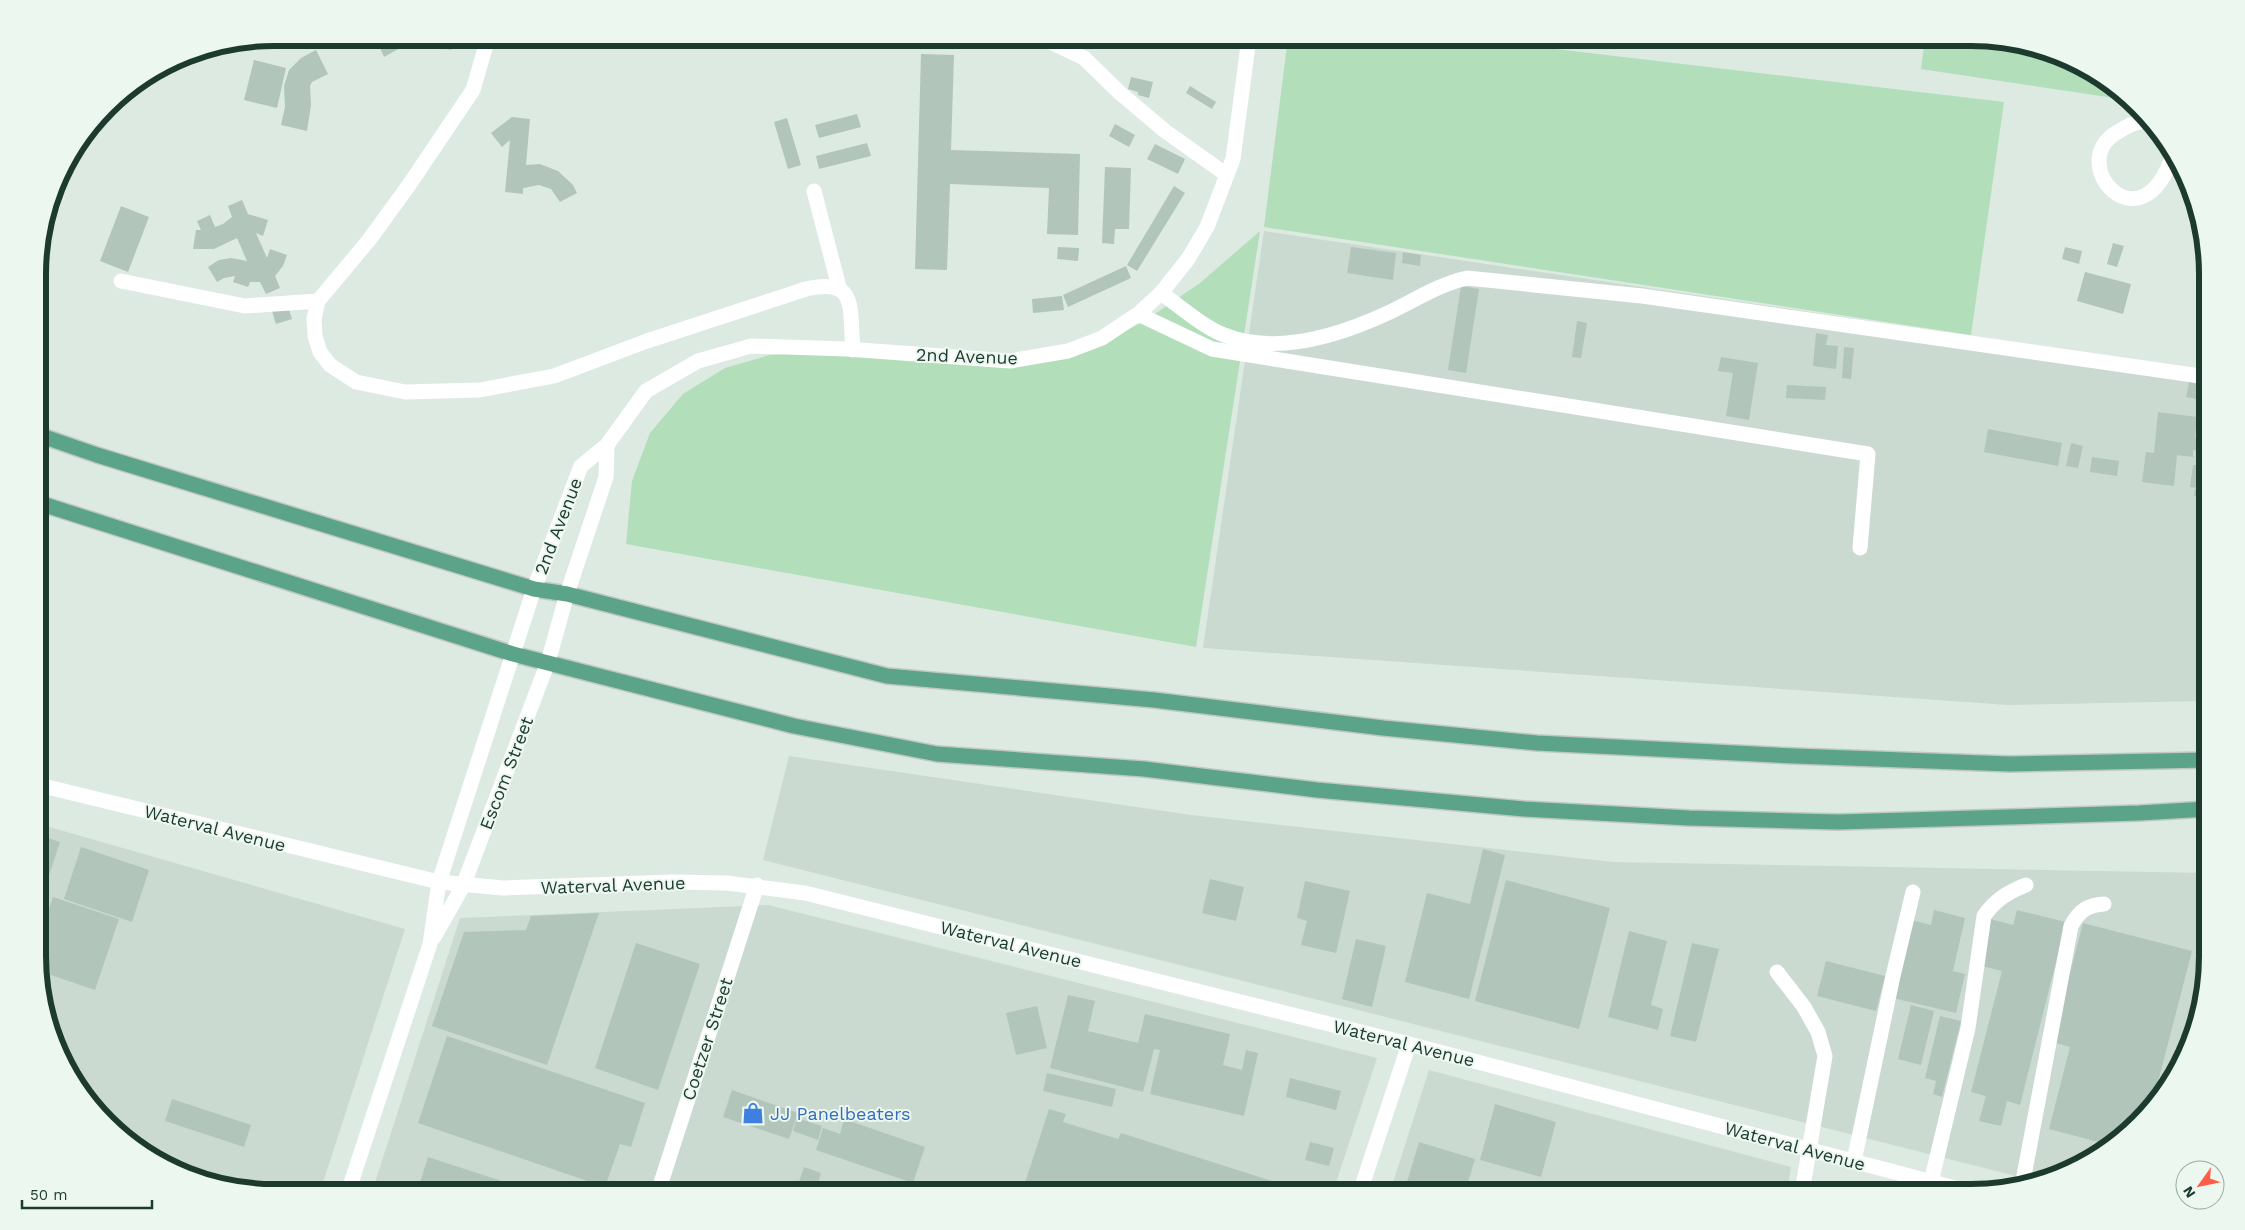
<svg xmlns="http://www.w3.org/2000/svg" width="2245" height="1230" viewBox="0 0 2245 1230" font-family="'Work Sans',sans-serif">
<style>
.built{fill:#cadad1}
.green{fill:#b2deb9}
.building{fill:#b1c5bb}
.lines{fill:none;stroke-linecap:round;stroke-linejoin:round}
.major-casing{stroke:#c0c8c5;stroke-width:18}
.minor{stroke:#fff;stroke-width:15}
.major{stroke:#5ca489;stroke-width:15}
.labels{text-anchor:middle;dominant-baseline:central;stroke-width:4;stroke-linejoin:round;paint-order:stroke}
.street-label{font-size:18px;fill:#1d3a2f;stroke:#ecf7f0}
.shop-label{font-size:18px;fill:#366cbe;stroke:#ecf7f0;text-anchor:start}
.rim{fill:none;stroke:#1d3a2f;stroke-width:6}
</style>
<rect width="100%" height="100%" fill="#dceae2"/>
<g class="built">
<polygon points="1264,231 2207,371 2207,701 2008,705 1203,648"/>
<polygon points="789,756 1191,815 1613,862 2207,873 2207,971 2176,1074 2139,1123 2090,1161 2028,1179 763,860"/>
<polygon points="39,824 405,929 320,1192 273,1192 213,1185 156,1161 77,1088 39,987"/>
<polygon points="768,905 1377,1058 1333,1192 372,1192 460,918"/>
<polygon points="1429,1070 1791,1167 1787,1192 1390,1192"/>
</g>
<g class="green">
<polygon points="1288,38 1462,38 2004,102 1971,335 1264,227"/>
<polygon points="1925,38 1972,38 2033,46 2089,69 2121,99 1921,69"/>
<polygon points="1260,231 1196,647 626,544 632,481 650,433 683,394 725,368 770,355 812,352 1039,359 1089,349 1143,322 1200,283"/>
</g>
<g class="building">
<polygon points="376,38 395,38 400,48 384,57"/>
<polygon points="398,38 454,38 451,50"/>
<polygon points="927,38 963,38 961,45"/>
<polygon points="316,50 328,74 312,82 310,86 311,105 307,131 281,125 285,107 284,86 289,70 301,58"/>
<polygon points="921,54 954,55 951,150 1080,154 1078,235 1047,234 1049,188 950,184 947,270 915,269"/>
<polygon points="254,60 286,68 277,108 244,100"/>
<polygon points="1131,77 1153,82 1149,98 1138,95 1138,92 1128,89"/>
<polygon points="1190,86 1216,102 1212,109 1186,93"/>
<polygon points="857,114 861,127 819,138 815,125"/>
<polygon points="512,117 530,119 526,165 540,164 558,171 573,185 577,193 560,202 551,189 539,185 523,188 523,194 505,192 510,140 502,147 491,133"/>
<polygon points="787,118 801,165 788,169 774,122"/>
<polygon points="1115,124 1135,135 1129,147 1109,136"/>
<polygon points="867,143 871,156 819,169 816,156"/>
<polygon points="1155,144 1185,159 1178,174 1147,159"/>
<polygon points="1105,167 1131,168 1129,229 1115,229 1114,244 1102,243"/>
<polygon points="1174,186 1185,193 1137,271 1127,265"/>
<polygon points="242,200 248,214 268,220 263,236 256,233 267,258 270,249 287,255 283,266 275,276 280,288 266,294 260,282 250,282 248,287 233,282 235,276 224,278 217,282 208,267 219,260 231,258 247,261 237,238 214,249 193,249 196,230 201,230 197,221 210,215 215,227 223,224 232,217 228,206"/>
<polygon points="121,206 149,217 128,272 100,261"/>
<polygon points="2113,243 2124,246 2117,267 2107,264"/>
<polygon points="1058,247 1079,248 1078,261 1057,259"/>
<polygon points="1351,247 1396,253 1393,280 1347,273"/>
<polygon points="2065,247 2082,251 2079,264 2062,259"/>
<polygon points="1403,252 1421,255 1420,266 1402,263"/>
<polygon points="1126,266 1131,278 1068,307 1063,295"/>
<polygon points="2085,272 2131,284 2123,314 2077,301"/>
<polygon points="1461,286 1479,289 1466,373 1448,370"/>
<polygon points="1062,296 1064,310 1033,313 1032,299"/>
<polygon points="288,306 292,319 276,324 272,311"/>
<polygon points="1577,321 1587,323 1581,358 1572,357"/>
<polygon points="1816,333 1828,335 1826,345 1838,346 1836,369 1813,366"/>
<polygon points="1844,347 1854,348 1851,379 1842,378"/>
<polygon points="1721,357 1758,363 1749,420 1726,416 1733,373 1718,371"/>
<polygon points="2189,382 2199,384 2196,399 2186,397"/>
<polygon points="1787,385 1826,387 1825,400 1786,398"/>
<polygon points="2158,412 2197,417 2195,437 2207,438 2207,489 2190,487 2193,465 2201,465 2202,451 2193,450 2193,457 2177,455 2174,486 2142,482 2146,452 2154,453"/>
<polygon points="1988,429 2062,443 2058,466 1984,452"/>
<polygon points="2071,443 2083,446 2078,468 2066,466"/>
<polygon points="2092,457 2119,461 2117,476 2090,472"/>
<polygon points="2195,489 2207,491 2207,498 2194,496"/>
<polygon points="39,835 60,842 40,902 39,902"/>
<polygon points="81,847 149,870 132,922 64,899"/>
<polygon points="1483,849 1505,855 1469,999 1405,982 1427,893 1470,904"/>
<polygon points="1210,879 1244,887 1236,921 1202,913"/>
<polygon points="1506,880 1610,908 1579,1029 1475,1001"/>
<polygon points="1305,881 1350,891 1336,953 1301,945 1307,921 1297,918"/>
<polygon points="53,897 119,919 95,990 39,971 39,938"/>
<polygon points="1934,910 1965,918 1953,971 1965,974 1956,1013 1893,998 1911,920 1931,925"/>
<polygon points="2017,910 2066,922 2020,1105 2007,1101 2001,1126 1979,1121 1986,1096 1971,1092 2002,971 1978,965 1990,919 2013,925"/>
<polygon points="599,913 547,1065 432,1026 464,932 526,930 531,916"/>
<polygon points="2083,923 2192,951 2152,1105 2139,1123 2110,1145 2049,1129 2070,1047 2052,1042"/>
<polygon points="1629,931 1667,941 1651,1005 1663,1009 1658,1030 1608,1017"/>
<polygon points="1356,939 1386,946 1372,1007 1342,999"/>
<polygon points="636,943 700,964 658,1090 595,1068"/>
<polygon points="1692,943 1719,949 1696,1042 1670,1036"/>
<polygon points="1826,961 1885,976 1876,1011 1817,996"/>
<polygon points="1068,995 1095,1001 1088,1031 1138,1043 1145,1014 1230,1034 1223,1065 1242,1070 1246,1050 1258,1053 1244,1116 1150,1094 1160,1050 1154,1049 1143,1092 1050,1068"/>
<polygon points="1911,1005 1934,1011 1921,1065 1898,1059"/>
<polygon points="1037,1006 1047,1048 1016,1055 1006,1013"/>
<polygon points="1940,1016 1961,1021 1942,1097 1933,1094 1936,1081 1925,1078"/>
<polygon points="447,1036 645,1103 631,1147 620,1144 605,1187 418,1123"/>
<polygon points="1047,1073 1116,1089 1112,1107 1043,1091"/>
<polygon points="1290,1078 1341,1091 1336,1110 1286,1097"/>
<polygon points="732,1090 798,1113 789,1139 723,1117"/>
<polygon points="172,1099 251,1125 244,1147 165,1121"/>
<polygon points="1495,1104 1556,1122 1541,1177 1480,1160"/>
<polygon points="1049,1109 1066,1114 1063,1122 1118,1139 1121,1133 1272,1181 1268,1192 1022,1192"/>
<polygon points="797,1118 822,1126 818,1140 793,1131"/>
<polygon points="844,1119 925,1147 913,1183 816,1150 823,1128 840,1134"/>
<polygon points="1310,1142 1334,1148 1329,1166 1305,1160"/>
<polygon points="1419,1142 1475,1159 1465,1192 1404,1192"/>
<polygon points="428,1157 535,1192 417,1192"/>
<polygon points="804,1167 821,1173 816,1190 798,1185"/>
</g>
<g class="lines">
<g class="major-casing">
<g id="major">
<polyline points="39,435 97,455 534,589 567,594 887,676 1154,700 1383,728 1537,743 1795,756 2010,764 2207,760"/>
<polyline points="39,503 513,654 794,726 937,754 1144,769 1317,790 1524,809 1689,818 1838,822 2139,813 2207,809"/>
</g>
</g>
<g class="minor">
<path d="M488 38 473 90 409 185 369 240 318 301 314 319 315 336 320 352 330 365 356 382 405 392 480 390 554 376 647 341 806 289C859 277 849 309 853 350"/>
<polyline points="1042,38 1084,58 1120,93 1165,131 1227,175"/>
<path d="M2145 121C2135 122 2125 127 2116 133 2065 164 2142 251 2173 154"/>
<polyline points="814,191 839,287"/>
<polyline points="121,281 245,306 318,301"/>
<path d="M1161 293C1181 307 1202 326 1224 335 1277 356 1341 335 1390 312 1415 300 1440 284 1467 278L1642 296 2207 377"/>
<polyline points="1138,314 1212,349 1868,454 1860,548"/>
<polyline points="39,785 439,882 503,888 673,882 727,883 805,893 1409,1044 1970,1192"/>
<polyline points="434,937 463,886 548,662 567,594 606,477 607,445"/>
<polyline points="1777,972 1804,1007 1818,1032 1825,1056 1802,1192"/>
<polyline points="1854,1161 1893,976 1913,892"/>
<path d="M2023 1181 2071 926C2079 911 2087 905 2104 904"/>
<path d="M1931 1182 1968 1028 1984 916C1995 900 2008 892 2026 885"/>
<polyline points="348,1192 430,944 439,882 534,589 581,466 607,445 646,391 698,361 751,346 847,349 1010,361 1068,351 1102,338 1138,314 1161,293 1188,259 1207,227 1233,159 1249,38"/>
<polyline points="658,1192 757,885"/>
<polyline points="1360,1192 1409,1044"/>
</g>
<use href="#major" class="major"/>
</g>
<defs>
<g id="shop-bare" transform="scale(1.725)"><path d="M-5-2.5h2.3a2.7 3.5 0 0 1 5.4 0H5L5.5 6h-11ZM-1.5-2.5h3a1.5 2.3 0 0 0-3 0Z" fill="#3f7fe0" stroke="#ecf7f0" stroke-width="2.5" paint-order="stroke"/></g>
</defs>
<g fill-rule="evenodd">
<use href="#shop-bare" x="753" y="1113"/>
</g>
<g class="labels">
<g class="street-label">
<text transform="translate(967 356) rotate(2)">2nd Avenue</text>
<text transform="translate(558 526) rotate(-69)">2nd Avenue</text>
<text transform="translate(506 773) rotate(-69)">Escom Street</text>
<text transform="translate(215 828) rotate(14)">Waterval Avenue</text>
<text transform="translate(613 885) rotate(-2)">Waterval Avenue</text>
<text transform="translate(1011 944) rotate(14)">Waterval Avenue</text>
<text transform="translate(707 1039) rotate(-72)">Coetzer Street</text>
<text transform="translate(1404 1043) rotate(14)">Waterval Avenue</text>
<text transform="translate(1795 1146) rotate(15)">Waterval Avenue</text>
</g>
<g class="shop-label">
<text x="770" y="1113">JJ Panelbeaters</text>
</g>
</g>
<path d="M0 0H2245V1230H0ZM274 46H1971A228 228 0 0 1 2199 274V956A228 228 0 0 1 1971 1184H274A228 228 0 0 1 46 956V274A228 228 0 0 1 274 46Z" fill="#ecf7f0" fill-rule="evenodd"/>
<path class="rim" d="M274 46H1971A228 228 0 0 1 2199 274V956A228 228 0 0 1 1971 1184H274A228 228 0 0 1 46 956V274A228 228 0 0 1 274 46Z"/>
<g transform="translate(2200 1185) rotate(237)"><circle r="24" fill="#ecf7f0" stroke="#99aba3"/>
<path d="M0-4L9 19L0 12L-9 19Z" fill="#ff5d45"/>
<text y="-8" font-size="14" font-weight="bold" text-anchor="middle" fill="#1d3a2f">N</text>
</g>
<path d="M22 1200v8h130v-8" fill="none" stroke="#1d3a2f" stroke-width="2.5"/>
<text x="30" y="1200" font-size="15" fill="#1d3a2f" stroke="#ecf7f0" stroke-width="4" paint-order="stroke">50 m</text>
</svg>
